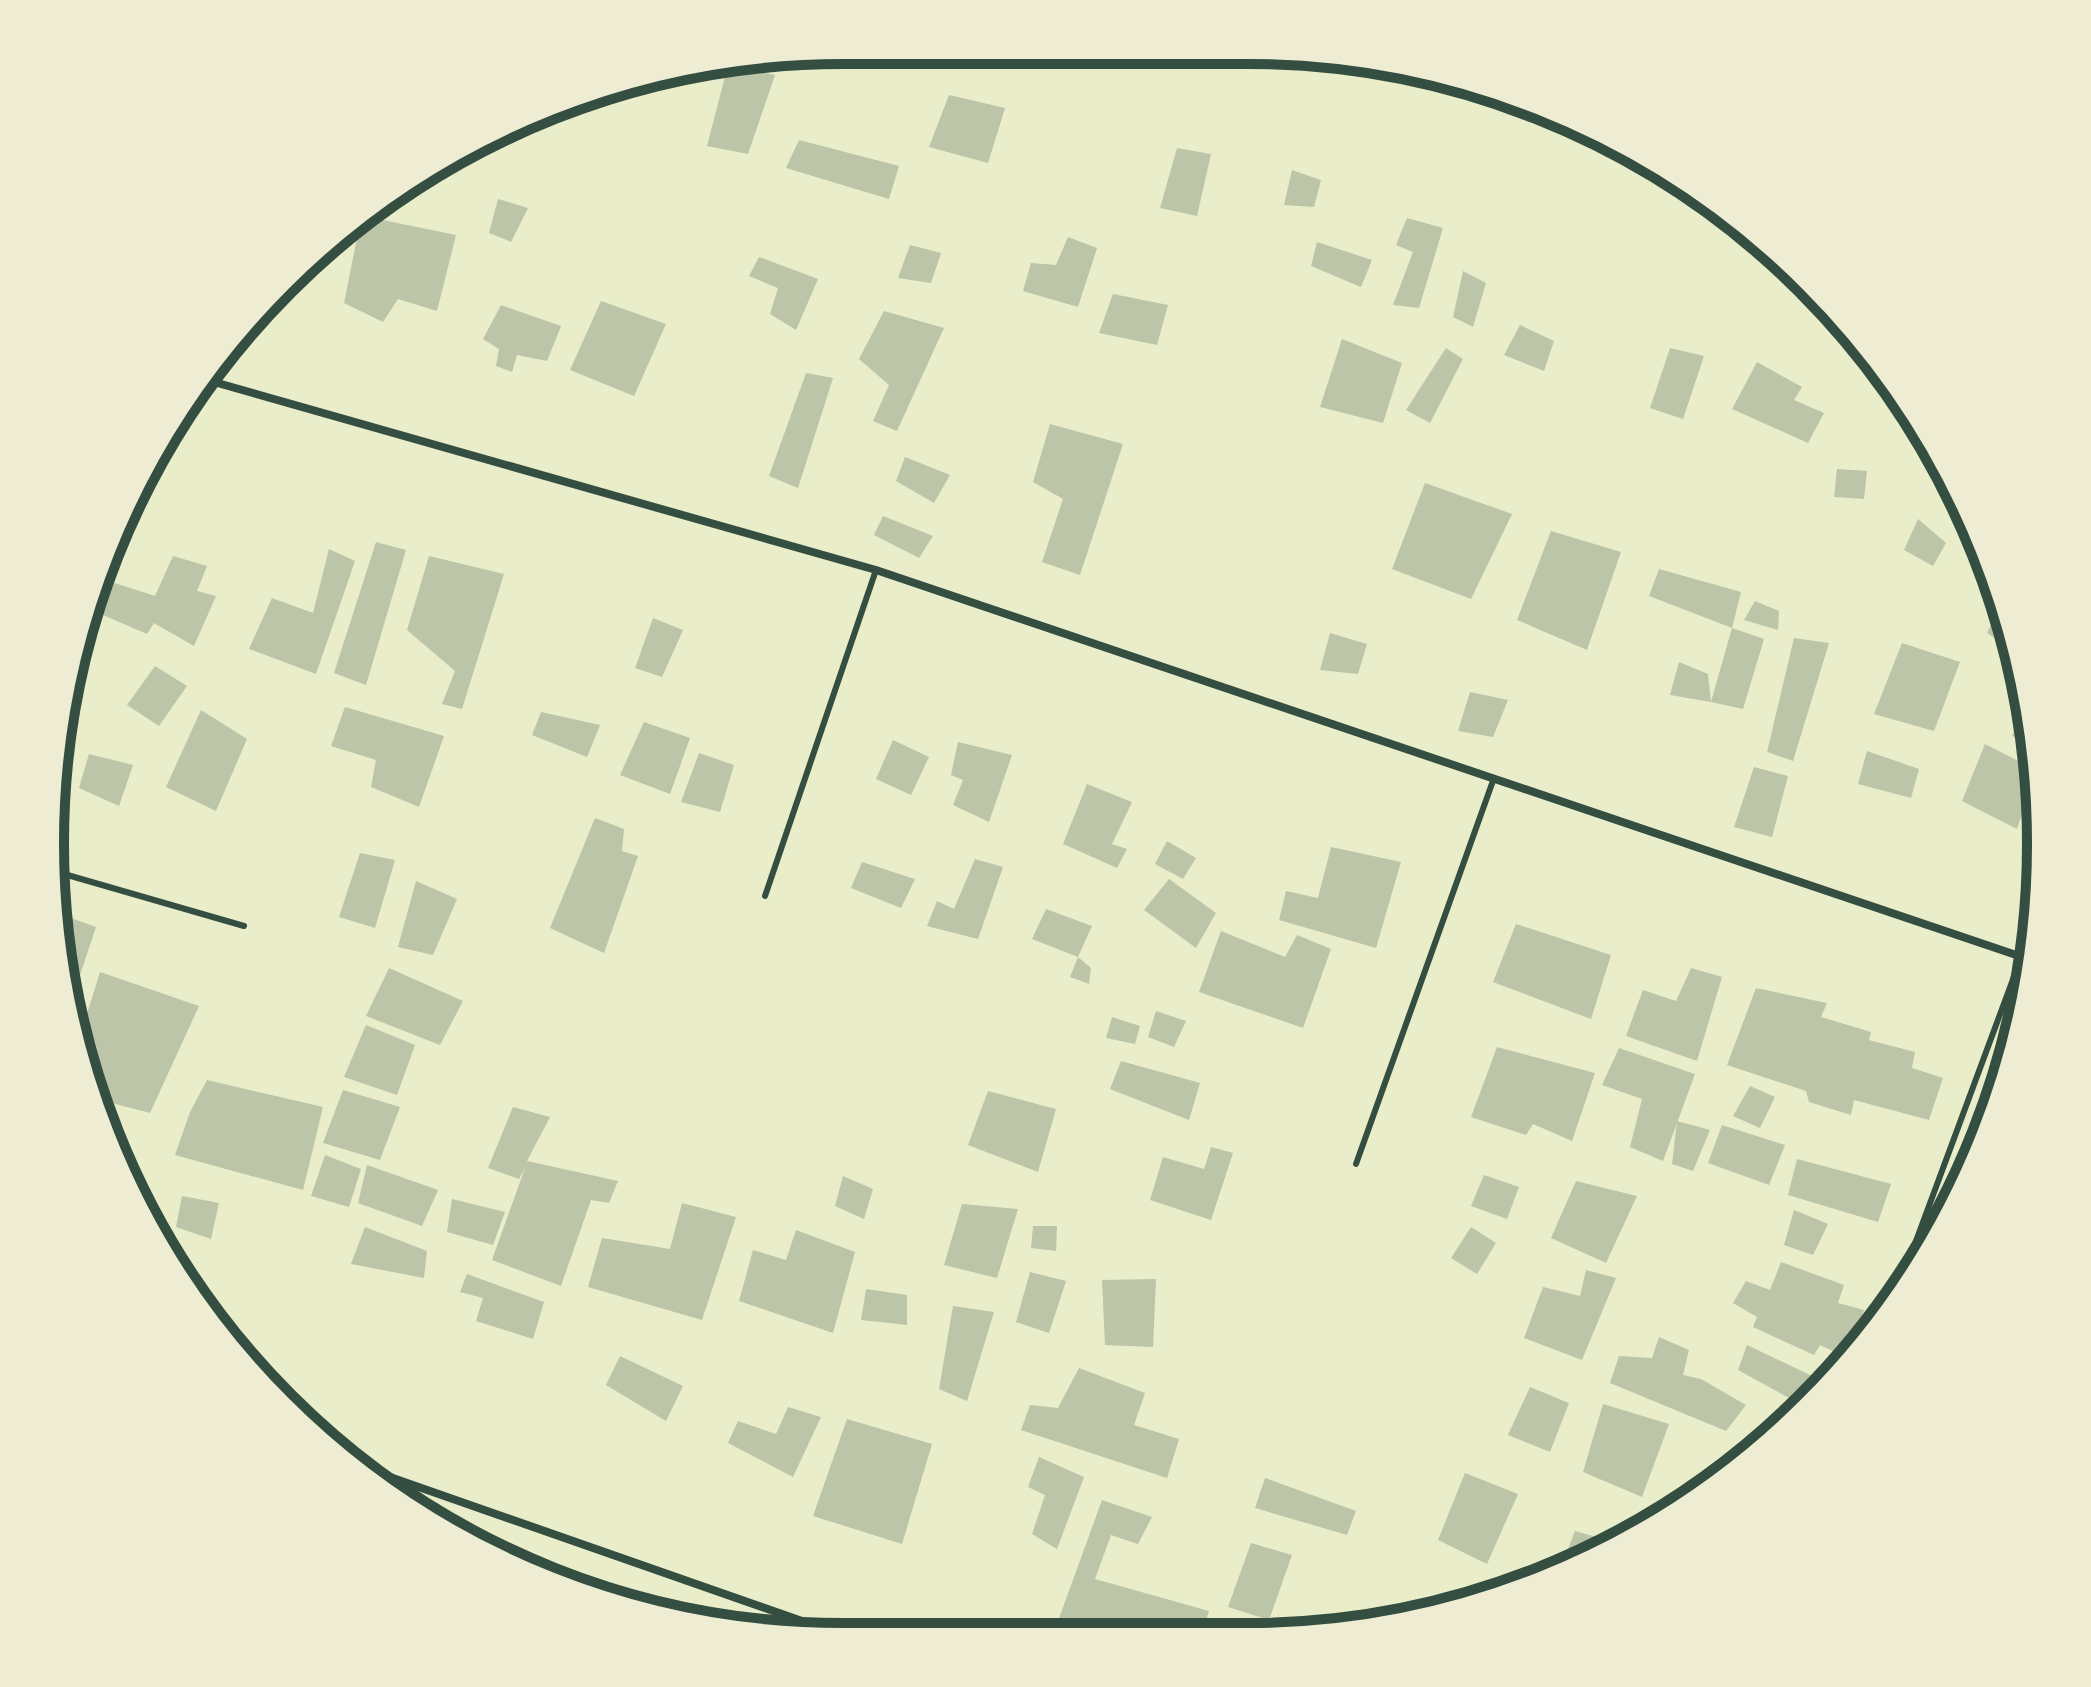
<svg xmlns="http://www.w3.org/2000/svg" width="2091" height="1687" viewBox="0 0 2091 1687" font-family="'Space Grotesk',sans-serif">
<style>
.building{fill:#bcc5a7}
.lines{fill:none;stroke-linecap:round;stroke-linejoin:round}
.service{stroke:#344e41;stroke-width:6}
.minor{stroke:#344e41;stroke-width:8}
.rim{fill:none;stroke:#344e41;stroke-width:10}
</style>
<rect width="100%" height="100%" fill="#e9edc9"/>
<g class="building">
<polygon points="728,65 775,75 748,154 707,146"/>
<polygon points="949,95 1005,108 988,163 929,147"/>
<polygon points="799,140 899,166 889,199 786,168"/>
<polygon points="1177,148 1211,154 1197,216 1160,208"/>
<polygon points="1292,170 1321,180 1314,207 1284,205"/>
<polygon points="404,189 398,207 385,204 396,196"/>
<polygon points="498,199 528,208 511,242 489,233"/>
<polygon points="368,217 456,235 437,311 398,299 383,322 344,303 360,223"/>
<polygon points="1407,218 1443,228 1419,308 1393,305 1413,252 1396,245"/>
<polygon points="1068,237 1097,248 1078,307 1023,291 1031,263 1056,265"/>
<polygon points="1317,242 1372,260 1361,287 1311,266"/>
<polygon points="910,245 941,253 931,283 898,278"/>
<polygon points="759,257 818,279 796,330 770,314 778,288 749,276"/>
<polygon points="1463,271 1486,283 1473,327 1453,317"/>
<polygon points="1113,294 1168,305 1157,345 1099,333"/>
<polygon points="601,301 666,324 634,396 570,370"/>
<polygon points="501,305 561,326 547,361 517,355 512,372 496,366 499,349 483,339"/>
<polygon points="884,311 944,328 897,431 873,421 889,385 859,359"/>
<polygon points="1520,325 1554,341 1544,371 1504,355"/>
<polygon points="1342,339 1402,363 1383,423 1320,407"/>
<polygon points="1446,348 1463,359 1430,423 1406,410"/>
<polygon points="1670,348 1704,356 1683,419 1650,408"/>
<polygon points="1757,362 1802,387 1794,400 1824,413 1808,443 1732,409"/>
<polygon points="806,373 833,378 798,488 769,476"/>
<polygon points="1050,424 1123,444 1080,575 1042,562 1063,499 1033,482"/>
<polygon points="905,457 950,475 934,503 896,481"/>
<polygon points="1837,469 1867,471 1864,499 1834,497"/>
<polygon points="1425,483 1512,514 1471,599 1392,569"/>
<polygon points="883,516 933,536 919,558 874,535"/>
<polygon points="1918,519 1946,543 1933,566 1904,550"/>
<polygon points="1551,531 1621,552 1587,650 1517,620"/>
<polygon points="376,542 406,550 366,685 334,673"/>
<polygon points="329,549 355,561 316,674 249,649 272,598 313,613"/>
<polygon points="173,556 207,566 197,591 216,596 194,646 154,623 147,634 89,609 102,579 155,596"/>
<polygon points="429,556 504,574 462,709 442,704 455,671 407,630"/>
<polygon points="1659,569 1741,592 1732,628 1649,596"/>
<polygon points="1755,601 1779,611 1778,630 1744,620"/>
<polygon points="2001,604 2014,638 2016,652 1987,633"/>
<polygon points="86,616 100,621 87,650 76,647"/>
<polygon points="653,618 683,630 662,677 635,668"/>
<polygon points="1732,628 1764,639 1743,709 1711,702"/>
<polygon points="1330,633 1367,644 1358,674 1320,670"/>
<polygon points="1794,638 1829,643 1793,761 1767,752"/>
<polygon points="1902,643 1960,662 1934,731 1874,714"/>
<polygon points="1679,662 1708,674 1711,702 1670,695"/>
<polygon points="155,666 187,686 159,726 127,705"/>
<polygon points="1470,692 1508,700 1493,737 1458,731"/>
<polygon points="345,707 444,736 419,807 371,787 376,760 331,746"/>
<polygon points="2025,707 2032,745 2012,736"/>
<polygon points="201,710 247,739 216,811 166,787"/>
<polygon points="541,712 600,725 587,757 532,735"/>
<polygon points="644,722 690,738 670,794 620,775"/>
<polygon points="893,740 929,757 911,795 876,779"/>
<polygon points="958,742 1012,755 989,822 953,805 963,780 951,775"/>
<polygon points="1985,744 2036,770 2017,829 1962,801"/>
<polygon points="1867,751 1919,769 1911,798 1858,784"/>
<polygon points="699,753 734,765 720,812 681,802"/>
<polygon points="89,754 133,765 119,806 79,788"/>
<polygon points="1754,767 1788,776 1772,837 1734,827"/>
<polygon points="1087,784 1132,802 1112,844 1127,849 1117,868 1063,844"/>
<polygon points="595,818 624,829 622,851 638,856 604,953 550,928"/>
<polygon points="1167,841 1196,858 1183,879 1155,864"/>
<polygon points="1331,847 1401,862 1376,948 1279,920 1286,891 1318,898"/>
<polygon points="360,853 395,860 375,928 339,917"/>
<polygon points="975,859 1003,867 978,939 927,926 937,901 954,909"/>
<polygon points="862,862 915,879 901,908 851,888"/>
<polygon points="1169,879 1216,913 1196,948 1144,910"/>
<polygon points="416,881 457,899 433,955 398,947"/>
<polygon points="1046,909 1092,926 1078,957 1032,939"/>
<polygon points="60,914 96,927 77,984 64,979"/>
<polygon points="1516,924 1611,955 1591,1019 1493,982"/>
<polygon points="1221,931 1285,957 1297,935 1331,949 1303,1028 1199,992"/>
<polygon points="1078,957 1091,968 1089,984 1070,977"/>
<polygon points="389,968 463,1001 440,1045 366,1016"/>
<polygon points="1691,968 1722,977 1697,1061 1626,1036 1643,990 1676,1001"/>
<polygon points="100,972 199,1006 150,1113 100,1100 79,1040"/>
<polygon points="1756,988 1827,1003 1821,1017 1871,1032 1869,1040 1915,1052 1912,1068 1943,1078 1929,1120 1854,1100 1851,1115 1809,1102 1806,1091 1727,1065"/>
<polygon points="1156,1011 1186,1021 1174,1047 1148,1037"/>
<polygon points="1112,1017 1140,1026 1135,1044 1106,1038"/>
<polygon points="366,1025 415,1045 397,1095 344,1077"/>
<polygon points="1497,1047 1595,1073 1572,1141 1533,1124 1526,1135 1471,1117"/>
<polygon points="1619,1048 1695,1074 1663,1161 1630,1147 1642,1099 1602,1085"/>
<polygon points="1121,1061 1200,1083 1189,1120 1110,1089"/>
<polygon points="207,1080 323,1107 303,1190 175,1155 190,1112"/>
<polygon points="1750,1086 1775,1097 1760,1128 1733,1116"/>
<polygon points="343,1090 400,1107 380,1160 323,1143"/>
<polygon points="988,1091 1056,1109 1038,1172 968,1145"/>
<polygon points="513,1107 550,1117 527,1161 618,1181 609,1203 591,1200 561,1286 492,1260 525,1168 519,1179 488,1168"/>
<polygon points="1677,1121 1710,1130 1693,1171 1672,1164"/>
<polygon points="1722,1125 1785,1145 1769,1185 1708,1163"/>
<polygon points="1211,1147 1233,1153 1211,1220 1150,1200 1163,1157 1204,1169"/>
<polygon points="325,1155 361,1169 349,1207 311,1196"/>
<polygon points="1797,1159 1891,1184 1878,1222 1788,1195"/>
<polygon points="121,1164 138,1169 130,1189"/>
<polygon points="367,1165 438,1190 422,1226 358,1203"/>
<polygon points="1484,1175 1519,1187 1507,1219 1471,1206"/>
<polygon points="843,1176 873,1189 864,1219 835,1206"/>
<polygon points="1576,1181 1637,1196 1606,1263 1551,1238"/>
<polygon points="182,1196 219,1203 211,1239 176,1227"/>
<polygon points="452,1199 505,1212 493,1245 447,1232"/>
<polygon points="682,1203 736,1217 702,1320 588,1287 602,1238 670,1249"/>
<polygon points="962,1204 1018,1209 997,1278 944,1265"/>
<polygon points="1794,1210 1828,1224 1813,1255 1784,1245"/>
<polygon points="1033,1226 1057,1226 1056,1251 1031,1248"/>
<polygon points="365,1227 427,1251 424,1278 351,1264"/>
<polygon points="1471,1227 1496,1243 1477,1274 1451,1258"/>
<polygon points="796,1230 855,1252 833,1333 739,1301 753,1250 786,1260"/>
<polygon points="1781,1262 1844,1285 1838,1303 1864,1310 1848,1358 1820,1345 1814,1355 1753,1327 1757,1317 1733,1303 1746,1281 1770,1290"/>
<polygon points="1586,1270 1616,1278 1582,1360 1524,1338 1543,1287 1580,1296"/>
<polygon points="1030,1272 1066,1281 1049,1333 1016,1322"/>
<polygon points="467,1274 544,1302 533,1339 476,1321 483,1298 460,1292"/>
<polygon points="1156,1279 1153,1347 1105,1345 1102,1280"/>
<polygon points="866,1289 907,1295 907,1325 861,1320"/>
<polygon points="953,1306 994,1312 967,1401 939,1389"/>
<polygon points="1659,1337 1689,1350 1683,1375 1701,1379 1746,1405 1726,1431 1610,1383 1619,1356 1652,1358"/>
<polygon points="1747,1345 1812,1376 1798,1403 1738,1370"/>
<polygon points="620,1356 683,1386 666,1421 606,1385"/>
<polygon points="1079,1368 1145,1393 1134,1425 1179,1439 1167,1478 1021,1430 1030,1405 1058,1408"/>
<polygon points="1530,1387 1569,1403 1550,1452 1508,1435"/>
<polygon points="1603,1404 1669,1424 1642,1497 1583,1472"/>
<polygon points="788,1407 821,1417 793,1477 728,1443 738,1421 776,1434"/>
<polygon points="847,1419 932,1444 902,1544 813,1516"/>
<polygon points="1039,1457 1084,1477 1057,1549 1032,1534 1045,1495 1028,1487"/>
<polygon points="1465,1473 1518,1494 1487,1564 1438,1540"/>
<polygon points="1265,1478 1356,1511 1347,1535 1255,1508"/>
<polygon points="1102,1500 1152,1517 1138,1544 1111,1535 1095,1579 1209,1611 1201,1635 1053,1635"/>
<polygon points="1575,1531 1618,1543 1599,1555 1560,1570"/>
<polygon points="1251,1543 1292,1555 1269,1620 1228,1607"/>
</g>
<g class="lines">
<g class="service">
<polyline points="57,872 244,926"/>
<polyline points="765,896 876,570"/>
<polyline points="1356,1164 1494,778"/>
<polyline points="1896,1295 2022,955"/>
</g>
<g class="minor">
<polyline points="207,380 876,570 2031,960"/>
<polyline points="350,1463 842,1635"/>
</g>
</g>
<path d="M0 0H2091V1687H0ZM843 64H1248A779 779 0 0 1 2027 843V844A779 779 0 0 1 1248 1623H843A779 779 0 0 1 64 844V843A779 779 0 0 1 843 64Z" fill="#eeecd3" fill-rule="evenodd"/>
<path class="rim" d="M843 64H1248A779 779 0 0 1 2027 843V844A779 779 0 0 1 1248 1623H843A779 779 0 0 1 64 844V843A779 779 0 0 1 843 64Z"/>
</svg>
